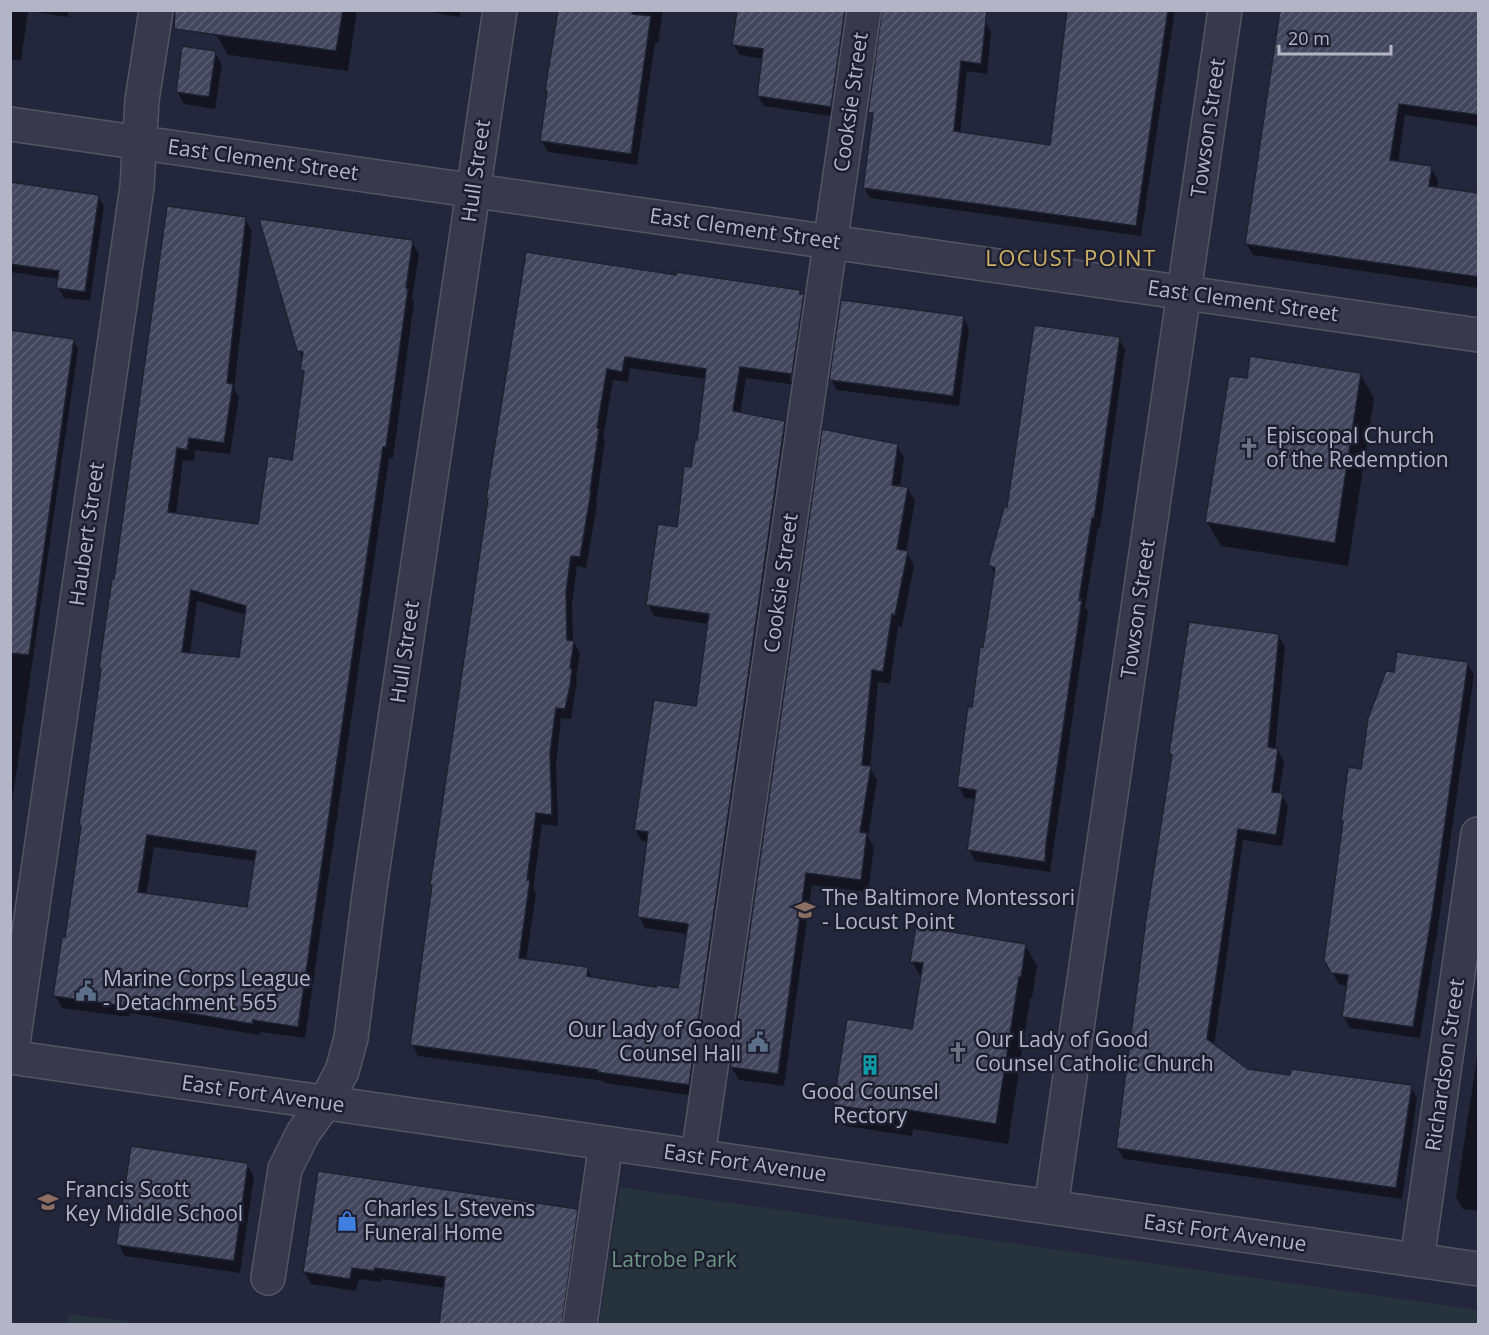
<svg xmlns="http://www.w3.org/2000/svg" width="1489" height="1335" viewBox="0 0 1489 1335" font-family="'Open Sans',sans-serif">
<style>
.green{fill:#26333c}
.shadow{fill:#0007;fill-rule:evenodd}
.building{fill:url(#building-hatch);stroke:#1f2132;stroke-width:1.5;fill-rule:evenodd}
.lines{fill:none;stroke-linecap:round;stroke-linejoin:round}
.minor-casing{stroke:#535566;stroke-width:36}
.minor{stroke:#383a4b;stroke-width:33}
.labels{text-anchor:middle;stroke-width:5;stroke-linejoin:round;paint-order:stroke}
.street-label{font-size:21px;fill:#b3b5c6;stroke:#1d1f30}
.poi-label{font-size:21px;fill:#b3b5c6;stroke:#1d1f30;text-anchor:start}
.park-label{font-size:21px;fill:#6c9682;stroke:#1d1f30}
.neighbourhood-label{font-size:22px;letter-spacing:1.5px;fill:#ceb367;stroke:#1d1f30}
</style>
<defs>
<pattern id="building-hatch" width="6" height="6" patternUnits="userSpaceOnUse" patternTransform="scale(1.5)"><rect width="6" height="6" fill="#43465c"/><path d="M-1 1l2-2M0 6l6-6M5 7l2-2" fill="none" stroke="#5c5e72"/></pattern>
</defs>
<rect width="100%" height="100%" fill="#24273b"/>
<path class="green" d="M 620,1187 L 1478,1310 L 1478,1324 L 599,1324 Z
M 68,1314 L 127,1321 L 126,1324 L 67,1324 Z"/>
<path class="shadow" d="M 10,10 L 69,10 L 68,17 L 28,11 L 21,61 L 10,59 Z
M 220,10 L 357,10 L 348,71 L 228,55 L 216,34 Z
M 416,10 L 461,10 L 460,17 Z
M 559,10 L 663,10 L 658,43 L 655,43 L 637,165 L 548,152 L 541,140 Z
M 739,10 L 854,10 L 836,117 L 764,106 L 758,96 L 764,59 L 740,55 L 733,44 Z
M 1069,10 L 1175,10 L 1141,236 L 870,198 L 864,187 L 874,120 L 870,112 L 985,21 L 991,32 L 987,74 L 967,71 L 960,133 L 1052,146 Z
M 1478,10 L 1478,126 L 1405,115 L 1398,163 L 1431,168 L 1438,180 L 1437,188 L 1478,195 L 1478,288 L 1253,255 L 1246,243 Z
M 215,53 L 222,65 L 215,109 L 184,104 L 177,92 Z
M 10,184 L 98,196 L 104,206 L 90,301 L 64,298 L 58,288 L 59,279 L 10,272 Z
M 245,219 L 252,231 L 234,389 L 239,397 L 230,454 L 195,450 L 194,461 L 183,460 L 176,514 L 260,526 L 293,461 L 305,375 L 302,370 L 303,358 L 298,350 L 412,242 L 419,254 L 412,298 L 414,302 L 393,458 L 389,458 L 305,1038 L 260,1032 L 259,1035 L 130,1013 L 130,1017 L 62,1008 L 55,996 L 66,939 L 82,828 L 80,825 L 115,581 ZM 197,601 L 246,615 L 240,659 L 190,654 ZM 154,847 L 255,861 L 248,909 L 146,895 Z
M 677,276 L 799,292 L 809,307 L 798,385 L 746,378 L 740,414 L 784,423 L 791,434 L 695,1096 L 605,1083 L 604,1081 L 418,1056 L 412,1044 L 433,888 L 432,885 L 489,501 L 488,498 ZM 801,300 L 805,300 L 793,382 L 790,382 ZM 630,368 L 706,379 L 699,442 L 678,528 L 648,604 L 654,616 L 709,624 L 697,707 L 635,830 L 642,841 L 648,842 L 639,916 L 645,928 L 688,934 L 680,990 L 657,989 L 593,979 L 587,968 L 526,961 L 536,893 L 533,889 L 542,824 L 558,826 L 556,765 L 561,718 L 571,719 L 577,681 L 576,679 L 580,653 L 573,641 L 572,604 L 577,566 L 586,568 L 597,505 L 596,503 L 605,441 L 603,439 L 613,380 L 628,382 Z
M 963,317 L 969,328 L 959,406 L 837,390 L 831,379 Z
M 10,332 L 73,341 L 78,349 L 10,816 Z
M 1119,339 L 1125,350 L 1100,528 L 1098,528 L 1085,608 L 1088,611 L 1050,872 L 975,861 L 969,850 L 976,799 L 965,798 L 959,787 L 995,575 L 990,565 L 1008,509 Z
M 1360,374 L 1374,398 L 1348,566 L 1221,546 L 1207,522 L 1248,380 Z
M 897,445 L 904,458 L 900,487 L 908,489 L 915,501 L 906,552 L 914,565 L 902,627 L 898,626 L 890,684 L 878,682 L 870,768 L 877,780 L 868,837 L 874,847 L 868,892 L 812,885 L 784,1086 L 739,1080 L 731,1067 Z
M 1278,636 L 1285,647 L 1275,750 L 1278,750 L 1284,762 L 1279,794 L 1282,795 L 1288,806 L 1282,846 L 1243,840 L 1214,1046 L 1247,1070 L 1292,1076 L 1411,1087 L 1417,1098 L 1402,1199 L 1124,1159 L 1117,1148 L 1173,757 L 1170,753 Z
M 1467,663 L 1474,675 L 1438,927 L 1420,1038 L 1350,1028 L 1343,1016 L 1348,986 L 1339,984 L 1325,960 L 1344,824 L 1342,821 L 1395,674 Z
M 1025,945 L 1037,966 L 1032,998 L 1030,998 L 1008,1144 L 913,1129 L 912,1136 L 846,1126 L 834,1105 L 914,1031 L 922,979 L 912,962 Z
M 1478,1050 L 1478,1211 L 1463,1209 L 1456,1197 Z
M 247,1165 L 254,1177 L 240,1273 L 125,1256 L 118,1244 Z
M 577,1210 L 584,1222 L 572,1307 L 561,1305 L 558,1324 L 440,1324 L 445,1288 L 381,1279 L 381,1282 L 359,1279 L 356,1291 L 311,1284 L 304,1272 Z"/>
<path class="building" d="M 175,10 L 343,10 L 336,51 L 174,29 Z
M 558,10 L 633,10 L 632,14 L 651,16 L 631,154 L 540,141 L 547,91 L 545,90 Z
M 737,10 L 845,10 L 831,107 L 757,96 L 763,49 L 732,45 Z
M 882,10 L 987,10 L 981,64 L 961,61 L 954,131 L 1050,145 L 1067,10 L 1168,10 L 1136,226 L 863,188 L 873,113 L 868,113 Z
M 1280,10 L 1479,10 L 1479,115 L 1399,104 L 1390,160 L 1432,166 L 1429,186 L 1479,193 L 1479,277 L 1245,244 Z
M 182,46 L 216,51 L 209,97 L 176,92 Z
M 10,182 L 99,195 L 85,292 L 56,288 L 59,271 L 10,264 Z
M 167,206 L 246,217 L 227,383 L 233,384 L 224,443 L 189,438 L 187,450 L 177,448 L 168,512 L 258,524 L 268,456 L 292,460 L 304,371 L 300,370 L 303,352 L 297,351 L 259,219 L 413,240 L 406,288 L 408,289 L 386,447 L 383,447 L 298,1027 L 253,1020 L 253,1024 L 124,1002 L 124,1006 L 53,996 L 62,937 L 65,937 L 81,826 L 79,825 L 101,669 L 99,668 L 104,633 L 112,579 L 114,579 ZM 191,590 L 246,606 L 239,657 L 182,652 ZM 147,835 L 256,851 L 247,907 L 138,892 Z
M 526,252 L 676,275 L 676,272 L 779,287 L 800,290 L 800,294 L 804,294 L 792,374 L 740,367 L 733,411 L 785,421 L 689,1085 L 597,1072 L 598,1070 L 410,1045 L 432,885 L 430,885 L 488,499 L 486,499 ZM 625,357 L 706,369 L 697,440 L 695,440 L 691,467 L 684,466 L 677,527 L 658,524 L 646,605 L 709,614 L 696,706 L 654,700 L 634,830 L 648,832 L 637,917 L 688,924 L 678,988 L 656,985 L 656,987 L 587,976 L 588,967 L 519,958 L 530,880 L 527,880 L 536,813 L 552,815 L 550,753 L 556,708 L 565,709 L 570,686 L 572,669 L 570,668 L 574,641 L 567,640 L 566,592 L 571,556 L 580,557 L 591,492 L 590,492 L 599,429 L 597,428 L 607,369 L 622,372 Z
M 841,300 L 964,316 L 953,396 L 829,380 Z
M 1034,325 L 1120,337 L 1094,518 L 1092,518 L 1079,600 L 1082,599 L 1046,844 L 1045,862 L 967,850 L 976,790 L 957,787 L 968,706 L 972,707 L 980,647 L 983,647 L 995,568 L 988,565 L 1004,507 L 1007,507 Z
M 10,330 L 74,339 L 29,655 L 10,653 Z
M 1250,356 L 1361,373 L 1335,543 L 1205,522 L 1229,376 L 1247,378 Z
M 822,429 L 898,444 L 892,485 L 908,487 L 897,549 L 908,551 L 895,615 L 892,614 L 883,672 L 872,670 L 862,765 L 871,766 L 860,832 L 867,833 L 861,880 L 806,873 L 778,1074 L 730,1067 Z
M 1189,622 L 1279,634 L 1268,747 L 1278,749 L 1272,792 L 1283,793 L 1276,835 L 1238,829 L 1207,1039 L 1248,1069 L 1290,1075 L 1291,1069 L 1412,1085 L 1396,1188 L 1116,1148 L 1146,919 L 1172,755 L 1169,753 Z
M 1397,652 L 1468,662 L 1432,914 L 1413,1027 L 1342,1017 L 1348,975 L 1331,973 L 1324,960 L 1343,821 L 1341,821 L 1348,767 L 1361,769 L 1368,718 L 1386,671 L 1394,672 Z
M 916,926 L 1026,944 L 1021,977 L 1019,977 L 996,1124 L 902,1109 L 901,1115 L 833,1105 L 847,1019 L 912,1029 L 923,963 L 910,962 Z
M 131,1146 L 248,1163 L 234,1261 L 116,1245 Z
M 318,1171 L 578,1209 L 562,1324 L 439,1324 L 445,1277 L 375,1268 L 374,1271 L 352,1268 L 350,1279 L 303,1272 Z"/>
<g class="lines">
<g class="minor-casing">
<path id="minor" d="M 10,124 L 1478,335
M 10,1057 L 1478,1269
M 11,1057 L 137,187 L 142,100 L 156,10
M 698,1156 L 864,10
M 1051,1207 L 1225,10
M 1417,1260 L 1478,834
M 268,1278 L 285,1169 L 303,1133 L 325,1103 L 342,1071 L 351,1038 L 370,888 L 500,10
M 580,1324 L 606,1143"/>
</g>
<use href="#minor" class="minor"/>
</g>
<defs>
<g id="church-bare" transform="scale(1.62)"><path d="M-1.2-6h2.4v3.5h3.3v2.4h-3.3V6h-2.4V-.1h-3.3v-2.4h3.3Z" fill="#6b7280" stroke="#1d1f30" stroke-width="2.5" paint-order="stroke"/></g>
<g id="school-bare" transform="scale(1.62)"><path d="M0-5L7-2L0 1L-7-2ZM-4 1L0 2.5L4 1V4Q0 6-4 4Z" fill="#8d6e63" stroke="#1d1f30" stroke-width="2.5" paint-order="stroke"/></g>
<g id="civic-bare" transform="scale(1.62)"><path d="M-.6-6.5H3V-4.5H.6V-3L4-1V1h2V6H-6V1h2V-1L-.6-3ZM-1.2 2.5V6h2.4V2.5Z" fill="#5c6f8a" stroke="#1d1f30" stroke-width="2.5" paint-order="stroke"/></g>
<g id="building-bare" transform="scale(1.62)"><path d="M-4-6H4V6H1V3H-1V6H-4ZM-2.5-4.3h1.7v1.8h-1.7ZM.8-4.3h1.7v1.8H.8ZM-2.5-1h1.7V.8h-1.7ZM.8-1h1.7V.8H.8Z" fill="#0f9aa8" stroke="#1d1f30" stroke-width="2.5" paint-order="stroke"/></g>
<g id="shop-bare" transform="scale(1.62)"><path d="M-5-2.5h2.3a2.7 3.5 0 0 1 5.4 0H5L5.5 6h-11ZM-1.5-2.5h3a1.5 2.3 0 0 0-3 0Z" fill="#3f7fe0" stroke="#1d1f30" stroke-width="2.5" paint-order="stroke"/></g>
</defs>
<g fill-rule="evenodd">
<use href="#church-bare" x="1249" y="448"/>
<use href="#school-bare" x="805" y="910"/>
<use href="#civic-bare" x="86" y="991"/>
<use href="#civic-bare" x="758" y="1042"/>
<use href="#church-bare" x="958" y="1052"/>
<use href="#building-bare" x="870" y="1065"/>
<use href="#school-bare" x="48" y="1202"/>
<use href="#shop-bare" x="347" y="1221"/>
</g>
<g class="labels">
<g class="street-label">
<text transform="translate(851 102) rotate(-82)" y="7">Cooksie Street</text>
<text transform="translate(1208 128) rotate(-82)" y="7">Towson Street</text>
<text transform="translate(263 160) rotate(8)" y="7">East Clement Street</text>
<text transform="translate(476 171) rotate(-82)" y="7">Hull Street</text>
<text transform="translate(745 229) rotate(8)" y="7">East Clement Street</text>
<text transform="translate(1243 301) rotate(8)" y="7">East Clement Street</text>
<text transform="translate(87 534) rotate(-82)" y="7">Haubert Street</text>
<text transform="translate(781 583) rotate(-82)" y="7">Cooksie Street</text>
<text transform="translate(1138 609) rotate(-82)" y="7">Towson Street</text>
<text transform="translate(405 652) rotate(-82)" y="7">Hull Street</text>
<text transform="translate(1445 1065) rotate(-82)" y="7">Richardson Street</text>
<text transform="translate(263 1094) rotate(8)" y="7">East Fort Avenue</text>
<text transform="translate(745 1163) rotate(8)" y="7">East Fort Avenue</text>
<text transform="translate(1225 1233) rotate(8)" y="7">East Fort Avenue</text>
</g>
<g class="poi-label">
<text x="1266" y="443">Episcopal Church<tspan x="1266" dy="24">of the Redemption</tspan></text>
<text x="822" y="905">The Baltimore Montessori<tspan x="822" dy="24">- Locust Point</tspan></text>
<text x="103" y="986">Marine Corps League<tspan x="103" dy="24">- Detachment 565</tspan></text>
<text x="741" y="1037" text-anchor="end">Our Lady of Good<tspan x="741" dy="24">Counsel Hall</tspan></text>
<text x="975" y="1047">Our Lady of Good<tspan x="975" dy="24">Counsel Catholic Church</tspan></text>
<text x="870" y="1099" text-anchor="middle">Good Counsel<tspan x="870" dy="24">Rectory</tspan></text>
<text x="65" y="1197">Francis Scott<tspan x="65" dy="24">Key Middle School</tspan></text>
<text x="364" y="1216">Charles L Stevens<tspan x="364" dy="24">Funeral Home</tspan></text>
</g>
<g class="park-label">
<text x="674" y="1267">Latrobe Park</text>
</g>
<g class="neighbourhood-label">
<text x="1071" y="266">LOCUST POINT</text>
</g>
</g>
<rect width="1489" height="1335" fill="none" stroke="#b3b5c6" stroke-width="24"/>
<path d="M1279 45v9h112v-9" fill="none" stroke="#b3b5c6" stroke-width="3"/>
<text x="1288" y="45" font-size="18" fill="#b3b5c6" stroke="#1d1f30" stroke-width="4.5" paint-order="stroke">20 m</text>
</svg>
